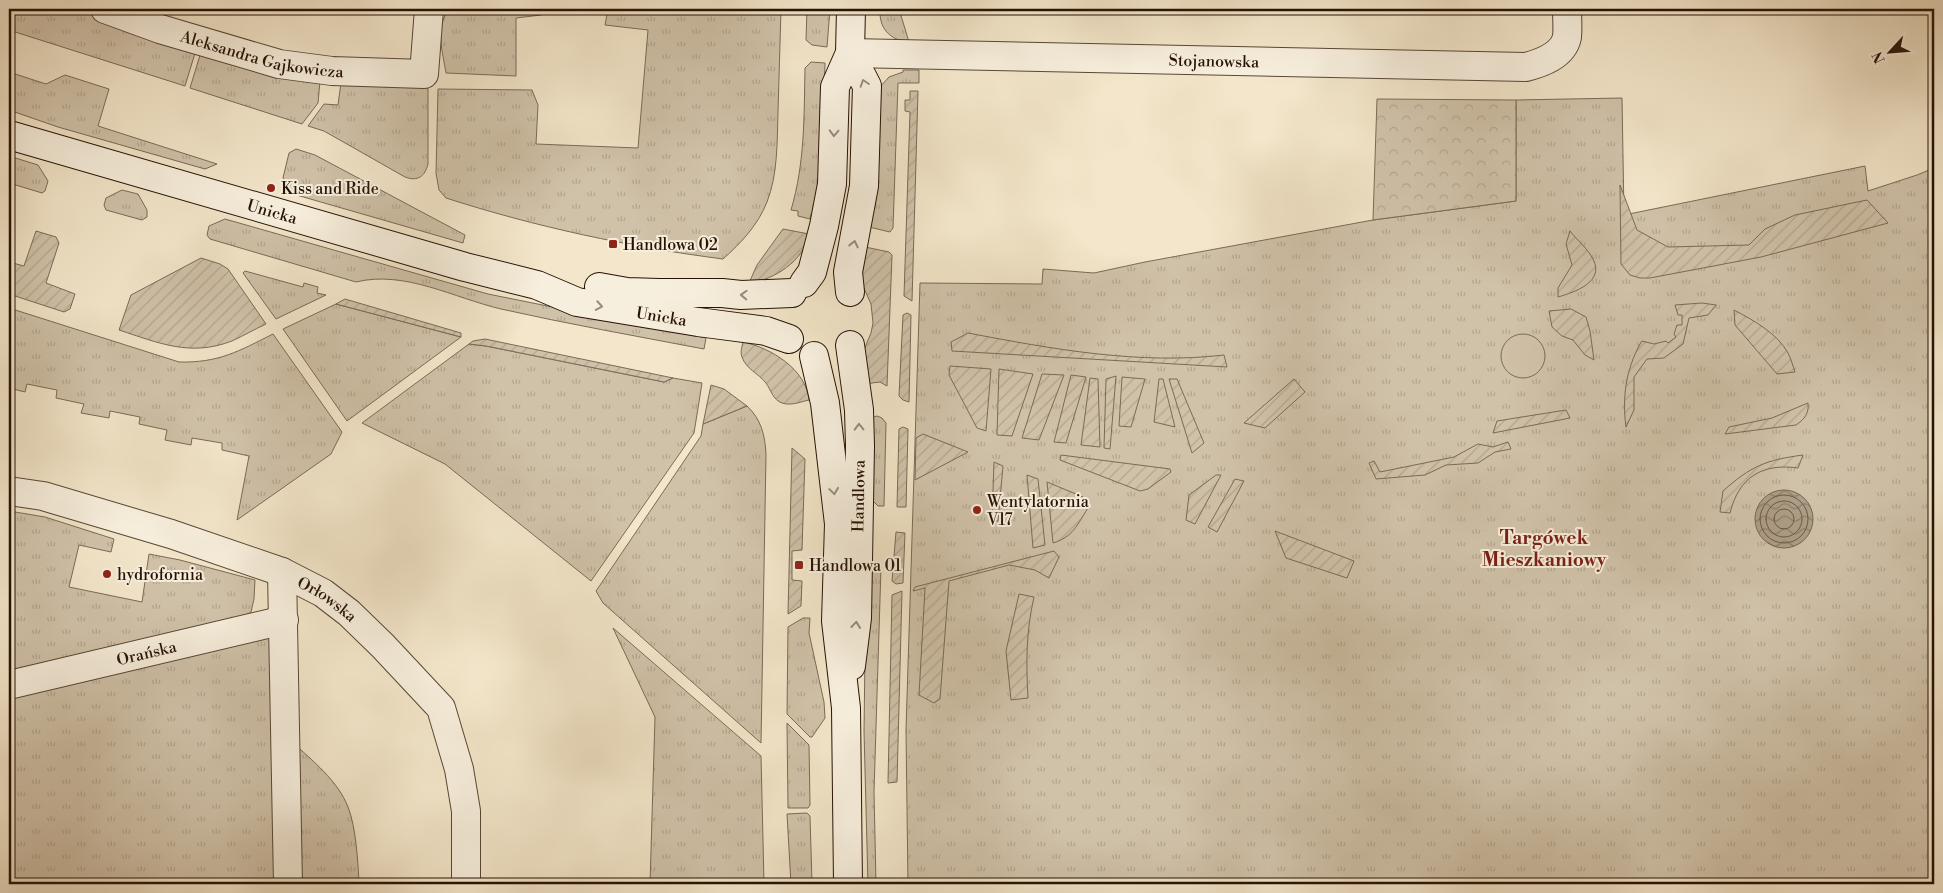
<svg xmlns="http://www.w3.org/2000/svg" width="1943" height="893" viewBox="0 0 1943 893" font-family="'Libre Bodoni',serif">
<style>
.grass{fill:url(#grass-tufts);stroke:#7b6a57}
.forest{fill:url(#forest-crowns);stroke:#7b6a57}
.garden{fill:url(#garden-furrows);stroke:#7b6a57}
.pitch{fill:#d0c2a9;stroke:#7b6a57}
.water{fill:url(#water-waves);stroke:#776653}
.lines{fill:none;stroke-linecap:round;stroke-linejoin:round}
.shore{stroke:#6a5846;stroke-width:1}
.street-casing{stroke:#594736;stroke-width:30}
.secondary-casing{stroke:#261205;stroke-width:30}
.street{stroke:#f7efdd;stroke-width:28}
.secondary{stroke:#f7efdd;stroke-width:28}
.oneway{stroke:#998c7c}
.poi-dot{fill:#8f2418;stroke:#f7efdd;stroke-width:2}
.labels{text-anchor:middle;stroke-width:4;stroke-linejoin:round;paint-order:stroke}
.street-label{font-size:16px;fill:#261205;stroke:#f7efdd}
.poi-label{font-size:16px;fill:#261205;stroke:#f7efdd;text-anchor:start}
.quarter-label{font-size:19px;font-weight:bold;fill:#7a1f14;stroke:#f7efdd}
</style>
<defs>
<pattern id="grass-tufts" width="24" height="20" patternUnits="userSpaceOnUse" patternTransform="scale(1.25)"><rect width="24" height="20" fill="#d0c2a9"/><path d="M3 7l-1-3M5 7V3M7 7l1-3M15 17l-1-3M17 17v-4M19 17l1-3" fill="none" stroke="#b2a690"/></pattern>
<pattern id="forest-crowns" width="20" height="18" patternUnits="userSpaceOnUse" patternTransform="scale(1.25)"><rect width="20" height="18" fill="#d0c2a9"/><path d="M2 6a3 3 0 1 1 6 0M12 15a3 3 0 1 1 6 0" fill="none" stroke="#b2a690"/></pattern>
<pattern id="garden-furrows" width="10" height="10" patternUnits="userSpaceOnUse" patternTransform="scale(1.25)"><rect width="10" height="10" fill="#d0c2a9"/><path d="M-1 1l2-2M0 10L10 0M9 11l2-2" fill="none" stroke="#b2a690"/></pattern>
<pattern id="water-waves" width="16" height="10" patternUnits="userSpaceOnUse" patternTransform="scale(1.25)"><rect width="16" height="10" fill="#ad9e87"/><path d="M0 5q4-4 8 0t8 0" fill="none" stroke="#8d7f6c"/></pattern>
</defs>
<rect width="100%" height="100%" fill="#f3e6ca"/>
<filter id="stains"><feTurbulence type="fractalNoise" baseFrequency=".004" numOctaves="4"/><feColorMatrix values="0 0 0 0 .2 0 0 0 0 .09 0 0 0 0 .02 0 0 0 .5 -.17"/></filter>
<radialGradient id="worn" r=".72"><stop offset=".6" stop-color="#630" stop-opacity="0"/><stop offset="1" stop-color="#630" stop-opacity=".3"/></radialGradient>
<path class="grass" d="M 9,9 L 82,9 L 118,24 L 196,50 L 185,86 L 9,30 Z
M 450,9 L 550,9 L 541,15 L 516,18 L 516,76 L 446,73 C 443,54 434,24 450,9 Z
M 608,9 L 781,9 C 780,43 779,77 778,112 C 777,142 778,174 767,202 C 758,225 741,243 723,259 C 630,247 536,227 446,198 L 439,190 L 436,173 L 438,89 L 532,90 L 538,105 L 536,144 L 638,148 L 648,30 L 605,25 Z
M 807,9 L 830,9 L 827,47 L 812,45 L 806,40 Z
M 880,9 L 899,9 L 909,42 C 889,40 879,28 880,9 Z
M 201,52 L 320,81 L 318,103 L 302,124 L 190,88 Z
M 811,62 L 825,63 L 821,182 L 814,214 L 811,214 L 810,219 L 798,216 L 798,211 L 791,210 C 805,163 804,116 805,68 Z
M 903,70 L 919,70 L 919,83 L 898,83 L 893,228 L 890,232 L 869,227 L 880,87 L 889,77 L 903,72 Z
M 9,72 L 46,84 L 65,75 L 109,89 L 98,126 L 217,164 L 205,169 L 58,127 L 9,110 Z
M 341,83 L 428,88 L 428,164 C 425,176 418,182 405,177 L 324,131 L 308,126 L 324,104 L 338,105 Z
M 1622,98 L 1624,215 L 1865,166 L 1868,191 L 1917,175 L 1934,168 L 1934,884 L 908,884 L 906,730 L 920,283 L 1042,284 L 1043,269 L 1094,273 L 1145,262 L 1373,220 L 1516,201 L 1516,100 Z
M 296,149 L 315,155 L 465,235 L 463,243 L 293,194 L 283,178 L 289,153 Z
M 9,156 L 38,165 L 48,181 L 45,191 L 42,193 L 9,183 Z
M 122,190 L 138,194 L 147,210 L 147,217 L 142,220 L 106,210 L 104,205 L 106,198 Z
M 225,219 L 488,294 L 706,338 L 704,349 C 636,336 568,324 501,309 C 454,298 405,270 356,282 L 210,239 L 207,235 L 209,226 Z
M 245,271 L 303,287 L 304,283 L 318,287 L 317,293 L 326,295 L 276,319 L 243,273 Z
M 336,304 L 461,337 L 347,421 L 283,329 Z
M 9,308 L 179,362 C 219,363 239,351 273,334 L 342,432 L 331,454 L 237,520 L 249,456 L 222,450 L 222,443 L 192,438 L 191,445 L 165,440 L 167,430 L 139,424 L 140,417 L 110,411 L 109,418 L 81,413 L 84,404 L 56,398 L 57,390 L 27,384 L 25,392 L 9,388 Z
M 469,344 L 486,346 L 664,382 L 673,378 L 702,383 L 694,433 L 591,581 L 445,464 L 362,423 Z
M 747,406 C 761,419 765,435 766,454 L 761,743 L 603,603 L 596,591 L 701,436 L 703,424 Z
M 877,416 L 882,418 L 886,423 L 884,506 L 878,506 L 868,496 L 870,418 Z
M 9,511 L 45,517 L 114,539 L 111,552 L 79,545 L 69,587 L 142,602 L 149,554 L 180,560 L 255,580 L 254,599 L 251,612 L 239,619 L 9,672 Z
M 876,566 L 881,567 L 874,792 L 876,884 L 868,884 L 864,731 L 866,576 Z
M 803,618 L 810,618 L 809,633 L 824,702 L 825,718 L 812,737 L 810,737 L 787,714 L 788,627 Z
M 613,628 L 761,756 L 764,884 L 650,884 L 655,717 Z
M 277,634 L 281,884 L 9,884 L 9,694 Z
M 787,723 L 809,745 L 810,805 L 808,808 L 788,808 Z
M 292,742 C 312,760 338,781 348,807 C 356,827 358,862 359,884 L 294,884 Z
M 807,813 L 810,816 L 812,884 L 791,884 L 787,814 Z"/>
<path class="forest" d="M 1377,99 L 1516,100 L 1516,201 L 1373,220 Z"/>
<path class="garden" d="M 910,91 L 918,91 L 912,301 L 904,296 L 910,112 L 905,111 L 905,100 L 910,100 Z
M 1620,185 L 1637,230 L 1668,247 L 1749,245 L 1765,229 L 1795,215 L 1867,200 L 1888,223 L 1761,257 L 1650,278 L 1640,278 L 1630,275 L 1621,264 Z
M 783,229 L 809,234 C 804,261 774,280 749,283 L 757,265 Z
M 36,231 L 56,237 L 59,243 L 46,283 L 75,294 L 70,309 L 64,312 L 9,294 L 9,262 L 24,266 Z
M 1570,231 C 1577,240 1588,249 1593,259 C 1605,282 1575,292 1558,297 L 1558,288 L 1572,265 L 1566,244 Z
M 865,247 L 889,252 L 892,255 L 887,386 L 880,382 L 864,384 L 861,357 L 871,333 L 873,323 L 871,304 L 860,279 Z
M 201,258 L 220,264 L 228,269 L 266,324 C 255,329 243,336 232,341 C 190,357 159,343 119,330 L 131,295 Z
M 345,299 L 461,333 L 461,337 L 336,304 Z
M 1702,303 L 1716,305 L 1708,315 L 1689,318 L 1683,344 L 1664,358 L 1647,359 L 1634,377 L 1634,410 L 1626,427 C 1622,397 1626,370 1640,344 L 1642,341 L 1654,344 L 1666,341 L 1668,343 L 1676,337 L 1674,334 L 1677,325 L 1682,325 L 1682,315 L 1678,315 L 1675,305 Z
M 1571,309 L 1586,317 L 1590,331 L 1594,360 L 1585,355 L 1573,340 L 1562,336 L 1552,327 L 1549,311 Z
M 1734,310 C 1753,320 1777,333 1788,353 C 1791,359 1793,366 1795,372 L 1777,374 L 1735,325 Z
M 907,313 L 911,315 L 909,402 L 903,400 L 899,396 L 903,315 Z
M 968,333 C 1052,349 1140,365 1224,355 L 1227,367 L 952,351 L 951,342 Z
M 485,339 L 673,378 L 664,382 L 486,346 L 469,344 L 473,341 Z
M 743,342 C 771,348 806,369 809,400 C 800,402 791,406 782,403 C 773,400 771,390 766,383 C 758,373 746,369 742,357 C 740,352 742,347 743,342 Z
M 950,366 L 991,369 L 986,431 L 977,428 L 949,375 Z
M 999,369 L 1033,374 L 1012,436 L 997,435 Z
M 1042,374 L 1064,375 L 1039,440 L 1022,438 Z
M 1071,375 L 1086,377 L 1066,443 L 1054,442 Z
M 1116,376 L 1110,449 L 1104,448 L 1106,379 Z
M 1122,377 L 1145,379 L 1131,427 L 1119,426 Z
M 1090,378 L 1098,379 L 1100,447 L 1081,445 Z
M 1159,379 L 1163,379 L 1175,427 L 1154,422 Z
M 1169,379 L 1177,379 L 1204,443 L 1192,453 Z
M 1294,379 L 1305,392 L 1265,428 L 1244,423 Z
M 711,385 L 724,389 L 747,406 L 703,424 Z
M 1808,403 C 1809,413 1805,419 1796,425 L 1725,434 L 1729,427 L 1772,418 Z
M 1566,410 L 1570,418 L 1493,433 L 1497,421 Z
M 903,427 L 908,429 L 906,507 L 897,507 L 899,429 Z
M 923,434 L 968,452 L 915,480 L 916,438 Z
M 1508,442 L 1511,449 L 1495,452 L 1478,463 L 1446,465 L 1425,475 L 1376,479 L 1369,463 L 1374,461 L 1380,472 L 1454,457 L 1478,444 L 1493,447 Z
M 792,448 L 805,459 L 802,550 L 792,551 L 792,580 L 802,581 L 801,606 L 788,614 Z
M 1061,455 L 1170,469 L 1171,472 L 1148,489 L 1140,491 L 1060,460 Z
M 1803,455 L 1798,468 C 1762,463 1739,477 1730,513 L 1720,512 L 1723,491 C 1751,466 1766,460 1803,455 Z
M 994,462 L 1003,466 L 998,521 L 992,521 Z
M 1027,475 L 1038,479 L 1045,545 L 1033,548 Z
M 1216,475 L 1221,475 L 1195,524 L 1186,520 L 1189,495 Z
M 1235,479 L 1244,481 L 1217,532 L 1208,527 Z
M 1047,482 L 1083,497 L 1088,508 C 1077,525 1073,537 1053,543 Z
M 1275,531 L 1354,561 L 1347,578 L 1286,558 Z
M 896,532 L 905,533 L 903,583 L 896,584 L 892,581 Z
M 1054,551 L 1059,557 L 1049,578 L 1035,570 L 1009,565 L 949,581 L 940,699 L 934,703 L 919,695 L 925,588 L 913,591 L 915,587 Z
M 902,591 L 897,782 L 888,783 L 892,595 Z
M 1019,594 L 1034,597 C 1026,632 1026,662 1028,698 L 1011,700 L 1006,651 Z"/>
<path class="pitch" d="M1501 356a22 22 0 1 1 44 0a22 22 0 1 1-44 0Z"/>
<path class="water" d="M1755 519a29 29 0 1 1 58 0a29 29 0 1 1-58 0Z"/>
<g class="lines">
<path class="shore" d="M1760 519a24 24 0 1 1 48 0a24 24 0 1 1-48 0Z
M1766 519a18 18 0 1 1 36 0a18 18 0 1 1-36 0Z
M1774 519a10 10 0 1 1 20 0a10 10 0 1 1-20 0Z"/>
<g class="street-casing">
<g id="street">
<path id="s1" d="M 105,9 L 160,29 L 279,64 L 332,71 L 424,74 L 429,9"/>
<path id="s2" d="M 850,53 L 1526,67 C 1541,63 1563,56 1567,37 C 1568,29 1567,18 1567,9"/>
<path id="s3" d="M 9,491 L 43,496 L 171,534 L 282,572 L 323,593 L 349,613 L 383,646 L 441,708 L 459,769 L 466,811 L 466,884"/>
<path d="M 282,572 L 288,884"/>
<path id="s4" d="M 9,685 L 284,620"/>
</g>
</g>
<g class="secondary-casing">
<g id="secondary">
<path id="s5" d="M 9,135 L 465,267 L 537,285 L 577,302 L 698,322 L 766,331 L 789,339"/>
<path d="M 804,283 L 812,272 L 824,226 L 832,184 L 835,87 L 850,53 L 851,9"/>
<path d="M 599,287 L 627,292 L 659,293 L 722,293 L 741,295 L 792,293"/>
<path d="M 850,292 L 848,272 L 864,186 L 867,86 L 850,53"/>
<path d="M 850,345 L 859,410 L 860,446 L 857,618 L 851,666"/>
<path d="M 814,356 L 825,403 L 839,524 L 836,621 L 846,708 L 848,884"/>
</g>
</g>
<use href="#street" class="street"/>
<use href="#secondary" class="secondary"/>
</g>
<defs><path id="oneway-chevron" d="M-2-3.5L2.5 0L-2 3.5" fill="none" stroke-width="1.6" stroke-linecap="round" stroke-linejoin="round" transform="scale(1.25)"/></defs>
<g class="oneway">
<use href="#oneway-chevron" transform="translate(864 83) rotate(-108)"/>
<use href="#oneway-chevron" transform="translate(834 133) rotate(92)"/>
<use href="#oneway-chevron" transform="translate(854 244) rotate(-78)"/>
<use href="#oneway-chevron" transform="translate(744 295) rotate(-178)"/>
<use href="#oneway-chevron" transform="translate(599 306) rotate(10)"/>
<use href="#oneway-chevron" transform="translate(859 427) rotate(-91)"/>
<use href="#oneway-chevron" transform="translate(834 491) rotate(82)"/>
<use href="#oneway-chevron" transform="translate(856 625) rotate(-84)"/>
</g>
<g class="poi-dot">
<circle cx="271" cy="188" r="5"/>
<rect x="608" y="239" width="10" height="10" rx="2.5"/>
<circle cx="977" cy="510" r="5"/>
<rect x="794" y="560" width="10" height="10" rx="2.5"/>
<circle cx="107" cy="574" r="5"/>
</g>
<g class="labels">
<g class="street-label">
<text dy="6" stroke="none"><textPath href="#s1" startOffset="164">Aleksandra Gajkowicza</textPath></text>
<text dy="6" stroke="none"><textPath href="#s2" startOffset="364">Stojanowska</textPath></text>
<text dy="6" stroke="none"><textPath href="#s5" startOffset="274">Unicka</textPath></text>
<text dy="6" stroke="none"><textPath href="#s5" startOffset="678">Unicka</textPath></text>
<text transform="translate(858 496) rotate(-89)" y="6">Handlowa</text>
<text dy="6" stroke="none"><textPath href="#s3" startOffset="338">Orłowska</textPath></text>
<text dy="6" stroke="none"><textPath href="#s4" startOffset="141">Orańska</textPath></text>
</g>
<g class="poi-label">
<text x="281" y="194">Kiss and Ride</text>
<text x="623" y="250">Handlowa 02</text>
<text x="987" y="507">Wentylatornia<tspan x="987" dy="18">V17</tspan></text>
<text x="809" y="571">Handlowa 01</text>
<text x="117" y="580">hydrofornia</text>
</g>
<g class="quarter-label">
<text x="1544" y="544">Targówek<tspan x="1544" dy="22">Mieszkaniowy</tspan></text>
</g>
</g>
<rect width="1943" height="893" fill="none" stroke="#f3e6ca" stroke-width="30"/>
<rect x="10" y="10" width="1923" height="873" fill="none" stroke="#261205" stroke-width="2.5"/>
<rect x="15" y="15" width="1913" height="863" fill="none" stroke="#261205"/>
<g transform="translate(1890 52) rotate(244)" stroke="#f7efdd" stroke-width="4" paint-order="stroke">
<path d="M0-4L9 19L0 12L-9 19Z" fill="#261205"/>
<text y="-8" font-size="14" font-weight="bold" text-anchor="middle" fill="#261205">N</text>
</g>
<rect width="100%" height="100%" filter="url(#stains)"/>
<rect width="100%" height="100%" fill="url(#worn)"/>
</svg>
